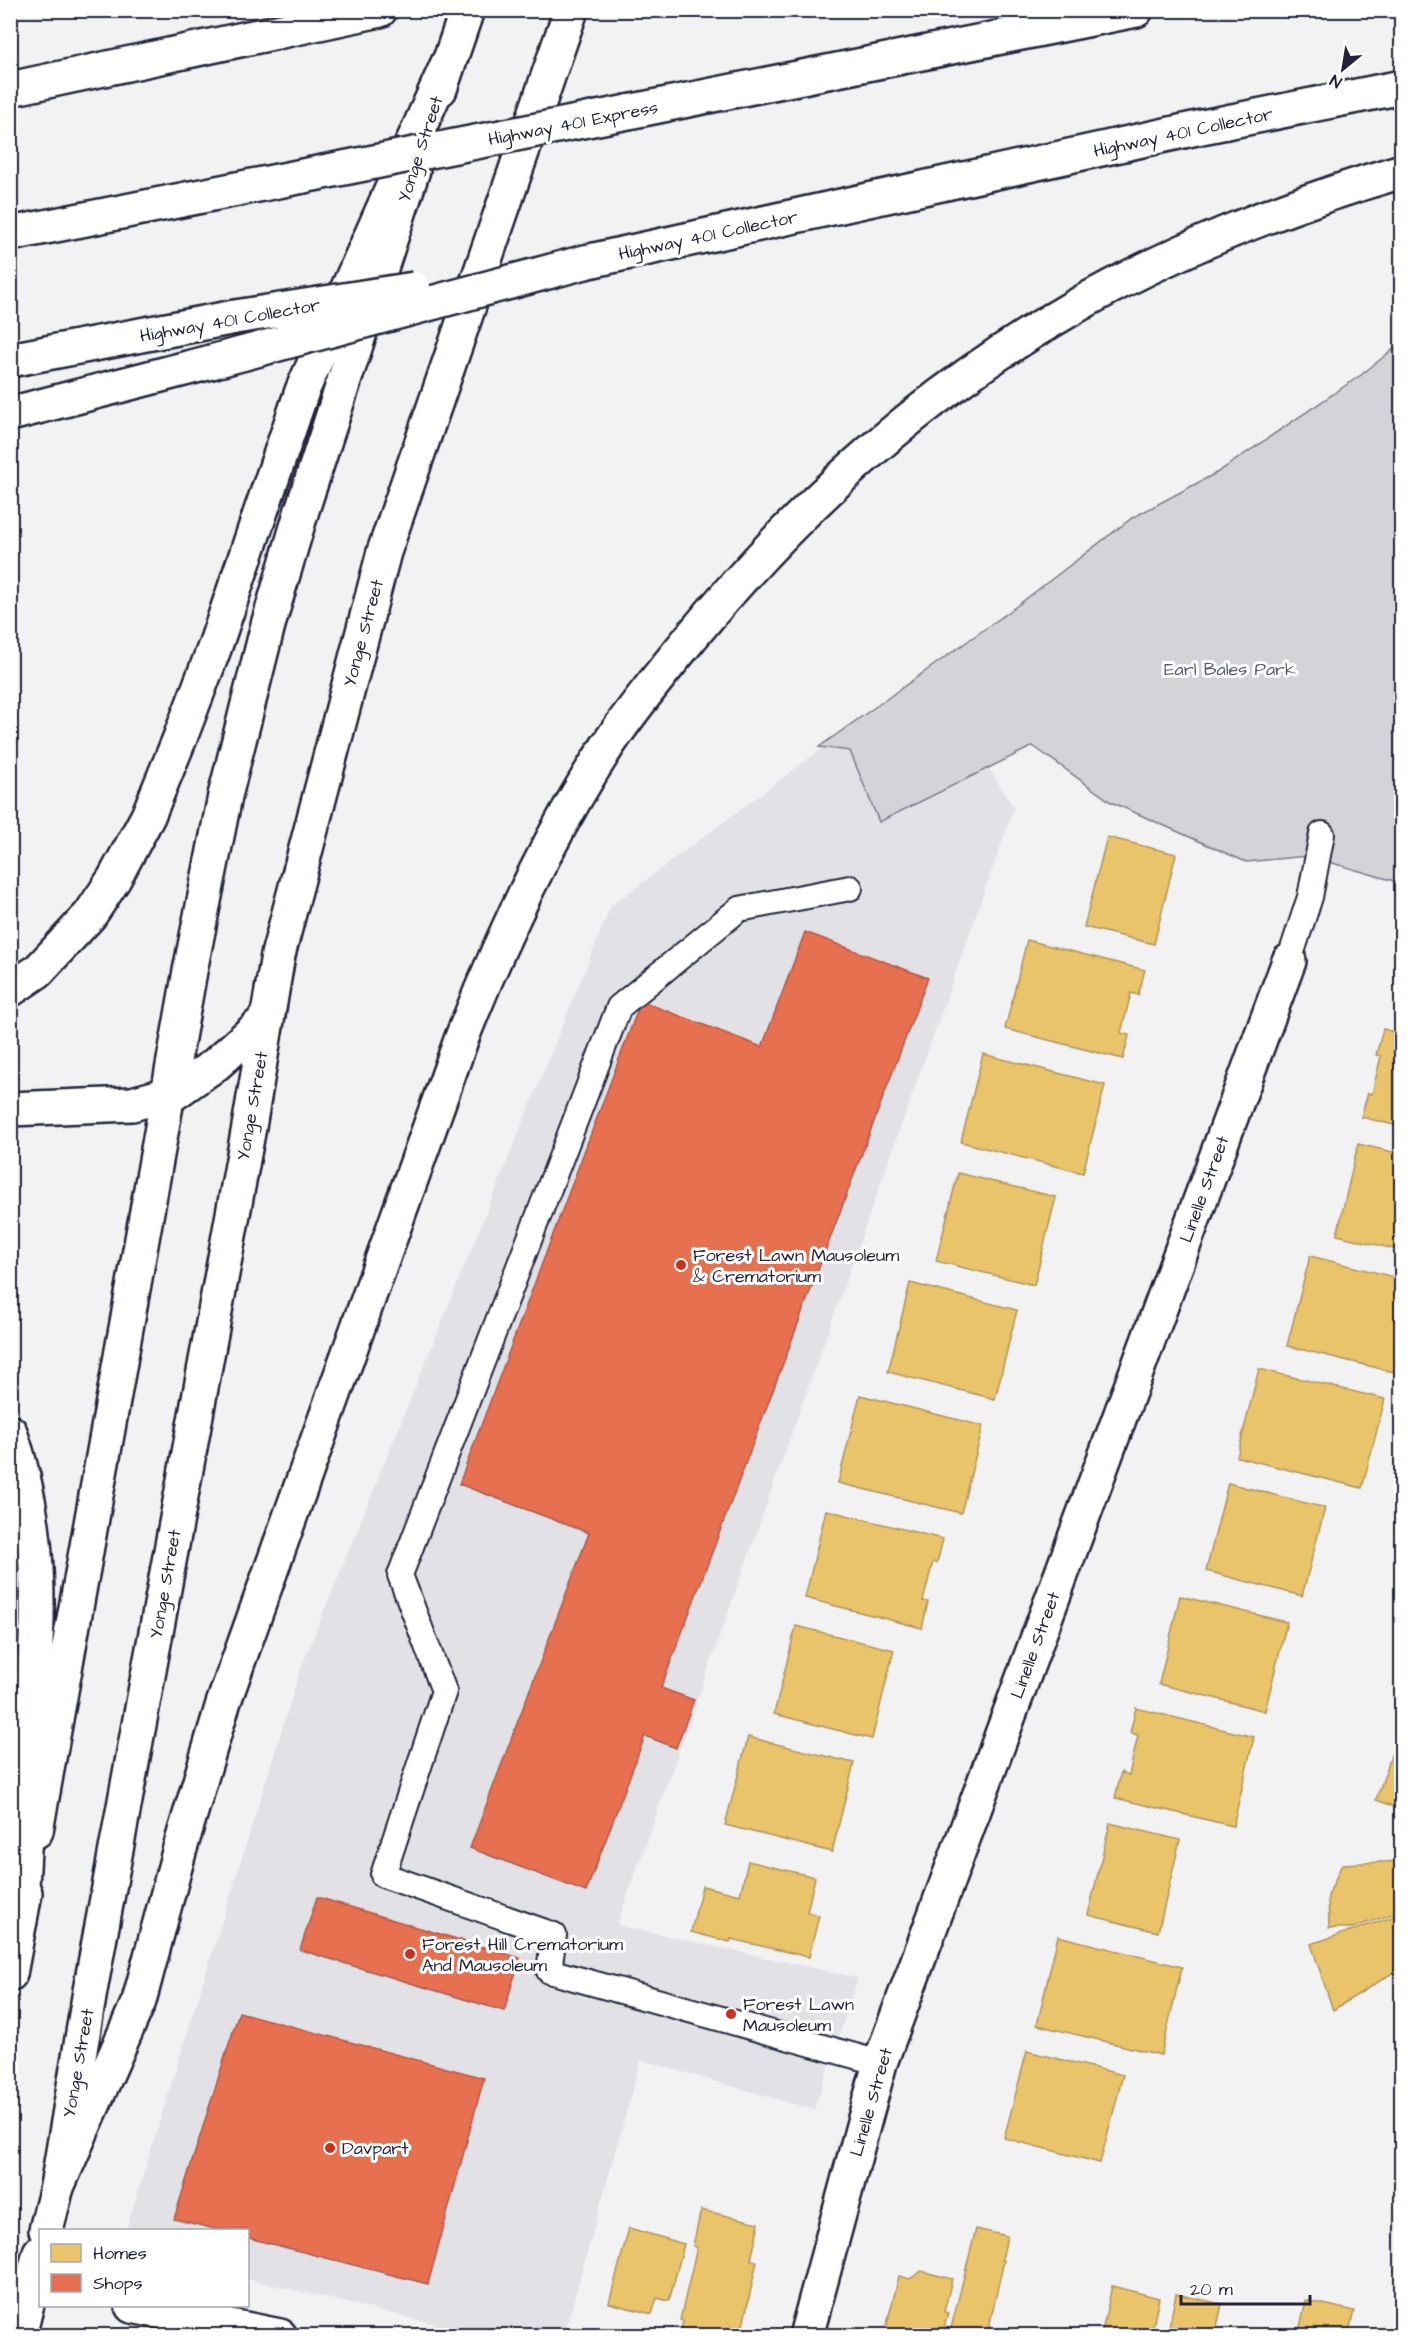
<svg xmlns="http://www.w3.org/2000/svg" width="1412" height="2346" viewBox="0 0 1412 2346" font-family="'Architects Daughter',sans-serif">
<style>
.built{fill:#e2e2e6}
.green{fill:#d3d3d8;stroke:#7a7a8a;stroke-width:1.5}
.homes{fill:#e9c46a;stroke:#ad935c;stroke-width:1.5}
.shops{fill:#e76f51;stroke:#ac584a;stroke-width:1.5}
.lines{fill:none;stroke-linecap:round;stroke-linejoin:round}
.lane-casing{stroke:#22223b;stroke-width:28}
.street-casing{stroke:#22223b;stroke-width:38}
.primary-casing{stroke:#22223b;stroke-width:38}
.highway-casing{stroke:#22223b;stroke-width:38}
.lane{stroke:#fff;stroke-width:24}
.street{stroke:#fff;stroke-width:33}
.primary{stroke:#fff;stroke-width:33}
.highway{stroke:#fff;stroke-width:33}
.highway-bridge-casing{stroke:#22223b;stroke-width:38;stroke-linecap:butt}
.highway-bridge{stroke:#fff;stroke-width:33}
.poi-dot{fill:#c8321e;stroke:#fff;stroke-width:2}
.labels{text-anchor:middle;stroke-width:6;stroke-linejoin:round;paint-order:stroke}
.street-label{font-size:18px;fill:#22223b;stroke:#fff}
.park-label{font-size:18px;fill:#57576a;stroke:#fff}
.poi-label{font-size:18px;fill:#22223b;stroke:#fff;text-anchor:start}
</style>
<rect width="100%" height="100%" fill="#f2f2f3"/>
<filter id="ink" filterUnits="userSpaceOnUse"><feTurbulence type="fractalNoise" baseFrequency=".0167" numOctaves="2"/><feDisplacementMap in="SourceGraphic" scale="12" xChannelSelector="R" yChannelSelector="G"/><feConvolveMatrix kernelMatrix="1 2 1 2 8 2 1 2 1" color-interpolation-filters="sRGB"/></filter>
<g filter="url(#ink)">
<path class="built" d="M 927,670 L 1014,808 L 617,1925 L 858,1978 L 814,2110 L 641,2060 L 564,2335 L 480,2335 L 248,2279 L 248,2230 L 126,2230 L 301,1668 L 611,906 Z"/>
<path class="green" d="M 1401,343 L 1401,883 L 1308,856 L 1246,862 L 1111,802 L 1033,746 L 879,822 L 850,751 L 819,747 L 1010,611 L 1132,518 L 1218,472 L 1361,375 Z"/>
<path class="homes" d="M 1107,837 L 1176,854 L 1154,944 L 1084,927 Z
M 1027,940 L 1145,970 L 1138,995 L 1131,993 L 1121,1033 L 1129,1035 L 1123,1059 L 1005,1029 Z
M 1383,1029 L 1402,1034 L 1402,1127 L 1361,1117 L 1368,1093 L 1372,1094 L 1381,1056 L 1376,1055 Z
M 983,1054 L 1105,1085 L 1083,1173 L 961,1142 Z
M 1358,1144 L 1402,1154 L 1402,1251 L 1337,1235 Z
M 958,1173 L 1056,1197 L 1034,1285 L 936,1261 Z
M 1310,1256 L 1402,1279 L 1402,1343 L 1394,1372 L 1287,1346 Z
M 910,1283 L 1017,1310 L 995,1399 L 888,1372 Z
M 1259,1369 L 1385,1399 L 1362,1488 L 1237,1457 Z
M 860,1395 L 983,1426 L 961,1513 L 838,1483 Z
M 1228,1483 L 1325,1508 L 1302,1596 L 1206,1571 Z
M 826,1510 L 943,1539 L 937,1563 L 933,1562 L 923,1601 L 928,1602 L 922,1628 L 805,1598 Z
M 1180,1596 L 1287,1622 L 1265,1711 L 1159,1684 Z
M 796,1626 L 894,1650 L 872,1739 L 774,1714 Z
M 1136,1708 L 1254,1737 L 1233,1826 L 1115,1798 L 1121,1772 L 1129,1775 L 1138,1735 L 1130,1733 Z
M 748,1737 L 854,1763 L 832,1852 L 725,1825 Z
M 1393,1750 L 1402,1753 L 1402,1809 L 1376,1800 Z
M 1110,1823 L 1180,1840 L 1158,1932 L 1088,1915 Z
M 748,1861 L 815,1877 L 807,1912 L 819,1915 L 809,1957 L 731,1939 L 730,1942 L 691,1932 L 702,1886 L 740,1895 Z
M 1402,1861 L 1402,1911 L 1352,1928 L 1329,1928 L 1328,1896 L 1342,1864 Z
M 1402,1914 L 1402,1967 L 1333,2010 L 1311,1944 Z
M 1058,1936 L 1182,1967 L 1161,2055 L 1037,2025 Z
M 1027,2051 L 1123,2075 L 1100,2163 L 1004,2138 Z
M 701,2210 L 759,2223 L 751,2260 L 757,2261 L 741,2335 L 680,2336 L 683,2321 L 680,2320 L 697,2247 L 693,2246 Z
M 629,2228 L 684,2244 L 669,2301 L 657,2298 L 652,2314 L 609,2303 Z
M 976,2229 L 1007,2236 L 1002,2260 L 1004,2260 L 987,2336 L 949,2336 Z
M 921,2271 L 952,2279 L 944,2312 L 948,2313 L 942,2336 L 884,2336 L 899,2276 L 910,2279 Z
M 1112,2286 L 1159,2298 L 1151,2336 L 1101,2336 Z
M 1176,2294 L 1222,2304 L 1215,2336 L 1167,2336 Z
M 1306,2300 L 1354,2311 L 1348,2336 L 1298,2336 Z"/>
<path class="shops" d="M 805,932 L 928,978 L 661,1688 L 694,1700 L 676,1748 L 645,1736 L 586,1892 L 470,1848 L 589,1533 L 459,1484 L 641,1001 L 762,1047 Z
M 317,1897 L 520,1958 L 504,2011 L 300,1950 Z
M 239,2012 L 484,2078 L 428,2284 L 248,2238 L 248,2230 L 219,2230 L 174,2219 Z"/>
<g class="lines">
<g class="lane-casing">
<path id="lane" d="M 850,888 L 739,909 L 619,1007 L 400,1575 L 444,1691 L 383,1875 L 554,1935 L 549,1971 L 880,2063
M 1289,961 L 1310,897 L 1322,834"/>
</g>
<g class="street-casing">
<path id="street" d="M 132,2306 L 280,2336
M 806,2336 L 880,2063 L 1289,961"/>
</g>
<g class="primary-casing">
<path id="primary" d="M 440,89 L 467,10
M 36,1831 L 190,971 L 225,796 L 268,625 L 302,510 L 413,170
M 10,1974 L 25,1893
M 46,2230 L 57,2187 L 90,1991 L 249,1127 L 278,955 L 384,552 L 571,10
M 19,2336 L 40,2252"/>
</g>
<g class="highway-casing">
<path id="highway" d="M 10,89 L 380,10
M 628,112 L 1136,10
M 10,234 L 303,176
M 585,262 L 1202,127 L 1402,87
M 10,360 L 235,317
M 10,414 L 211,362
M 10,990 L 38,971 L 90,915 L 114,879 L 148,816 L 180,738 L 214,649 L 302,391 L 448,63
M 10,1109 L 132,1104 L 176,1092 L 216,1064 L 263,1022 L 268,1013
M 10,1432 C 32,1495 38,1556 37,1622 L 20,1921
M 57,2187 L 139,2001 L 179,1852 L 223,1704 L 461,1040 C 502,936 549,835 610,742 C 635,705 664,670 692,636 C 798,507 924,393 1069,310 C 1170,251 1290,204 1402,171"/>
</g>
<use href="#lane" class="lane"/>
<use href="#street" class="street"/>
<use href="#primary" class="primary"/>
<use href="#highway" class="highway"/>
<g class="highway-bridge-casing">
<path id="highway-bridge" d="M 303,176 L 628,112
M 235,317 L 414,289
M 211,362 L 585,262"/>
</g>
<use href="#highway-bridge" class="highway-bridge"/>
</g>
</g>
<g class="poi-dot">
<circle cx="681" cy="1265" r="6"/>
<circle cx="410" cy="1954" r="6"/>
<circle cx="731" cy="2014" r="6"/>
<circle cx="330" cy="2148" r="6"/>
</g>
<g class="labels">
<g class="street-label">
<text transform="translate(573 123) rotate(-11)" y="6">Highway 401 Express</text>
<text transform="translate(1183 132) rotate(-12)" y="6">Highway 401 Collector</text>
<text transform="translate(420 149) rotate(-72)" y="6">Yonge Street</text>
<text transform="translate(708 235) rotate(-12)" y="6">Highway 401 Collector</text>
<text transform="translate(230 320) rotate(-10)" y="6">Highway 401 Collector</text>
<text transform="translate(363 633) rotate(-75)" y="6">Yonge Street</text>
<text transform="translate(252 1106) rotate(-80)" y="6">Yonge Street</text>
<text transform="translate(1204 1189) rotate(-70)" y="6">Linelle Street</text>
<text transform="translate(165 1584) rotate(-80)" y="6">Yonge Street</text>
<text transform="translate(1035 1645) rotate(-70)" y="6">Linelle Street</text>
<text transform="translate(78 2063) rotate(-80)" y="6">Yonge Street</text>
<text transform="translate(871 2102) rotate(-74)" y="6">Linelle Street</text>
</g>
<g class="park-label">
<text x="1230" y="675">Earl Bales Park</text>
</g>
<g class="poi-label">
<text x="693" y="1261">Forest Lawn Mausoleum<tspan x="693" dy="21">&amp; Crematorium</tspan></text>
<text x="422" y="1950">Forest Hill Crematorium<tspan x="422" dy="21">And Mausoleum</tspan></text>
<text x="743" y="2010">Forest Lawn<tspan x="743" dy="21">Mausoleum</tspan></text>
<text x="342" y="2154">Davpart</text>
</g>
</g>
<rect width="1412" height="2346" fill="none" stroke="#fff" stroke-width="36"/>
<rect x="18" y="18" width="1376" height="2310" fill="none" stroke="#22223b" stroke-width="2" filter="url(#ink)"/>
<rect x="39" y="2229" width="210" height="78" fill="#ffffff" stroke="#a7a7b1" stroke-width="1.5"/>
<rect x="51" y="2244" width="30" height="18" fill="#e9c46a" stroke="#a7a7b1" stroke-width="1.5"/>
<text x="93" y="2259" font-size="18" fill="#22223b">Homes</text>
<rect x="51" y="2274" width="30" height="18" fill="#e76f51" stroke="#a7a7b1" stroke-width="1.5"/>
<text x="93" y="2289" font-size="18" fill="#22223b">Shops</text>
<g transform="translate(1343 69) rotate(210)" stroke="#ffffff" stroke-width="4.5" paint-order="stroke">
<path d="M0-4.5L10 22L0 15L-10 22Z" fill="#22223b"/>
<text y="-9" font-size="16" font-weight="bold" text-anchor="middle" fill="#22223b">N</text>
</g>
<path d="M1181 2295v9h129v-9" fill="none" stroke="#22223b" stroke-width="3"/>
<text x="1190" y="2295" font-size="18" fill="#22223b" stroke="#ffffff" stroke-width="4.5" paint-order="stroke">20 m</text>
</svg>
